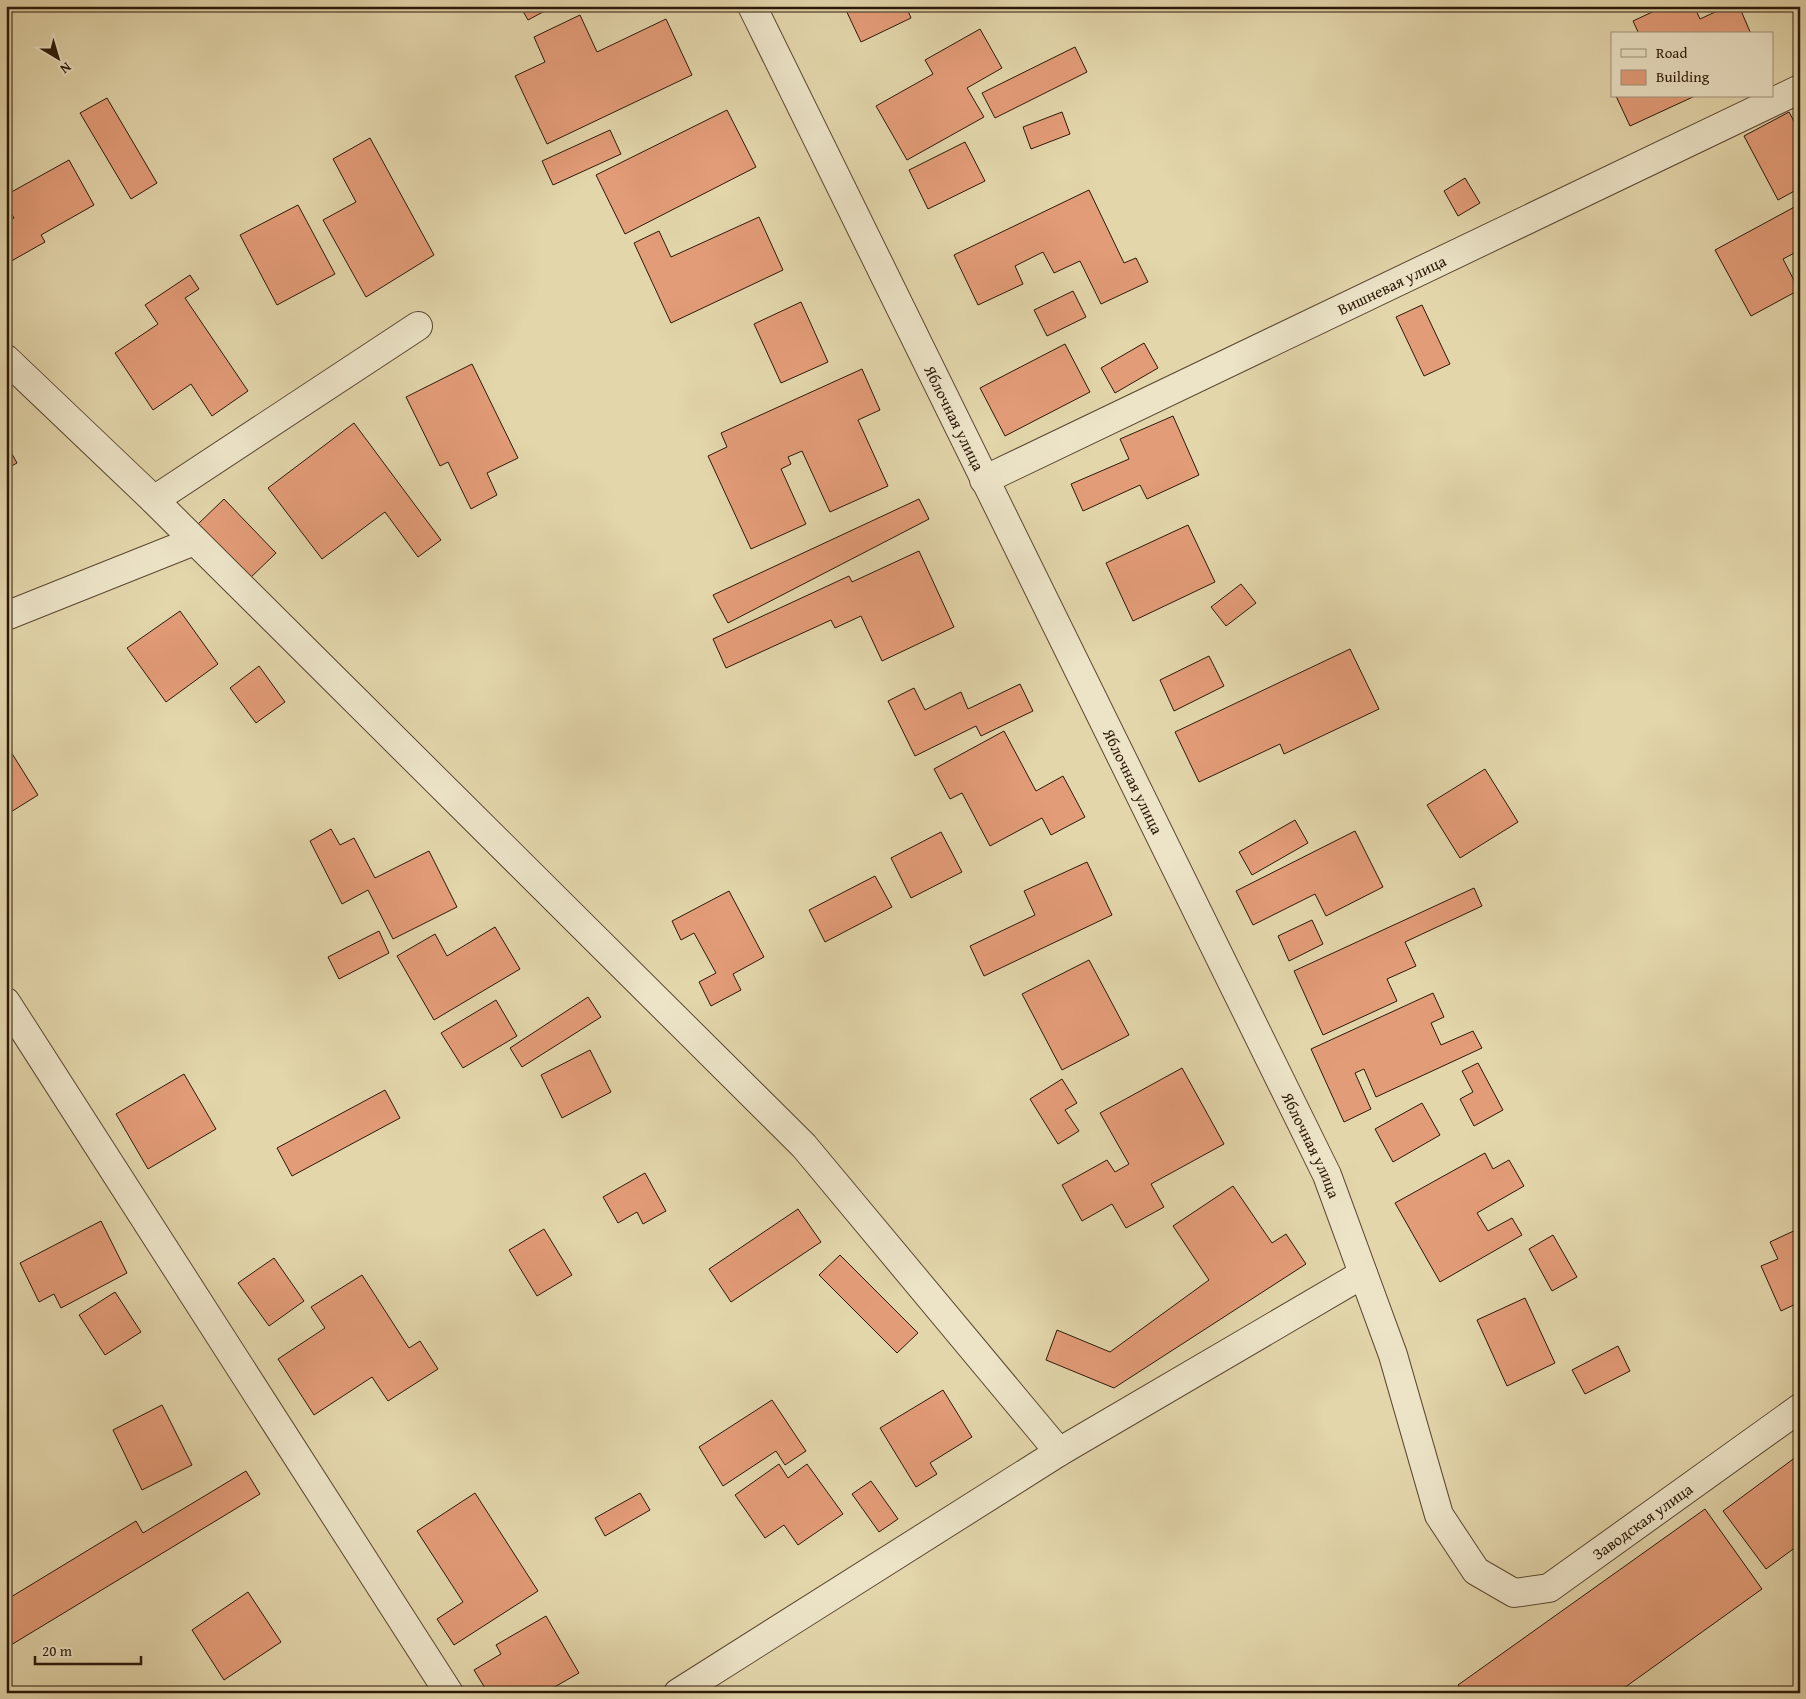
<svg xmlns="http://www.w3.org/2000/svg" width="1806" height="1699" viewBox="0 0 1806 1699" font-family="'Gentium Book Plus',serif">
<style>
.building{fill:#e39c78;stroke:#2c1908}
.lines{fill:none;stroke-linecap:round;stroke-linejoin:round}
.minor-casing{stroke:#5a4831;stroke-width:30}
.minor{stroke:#ede4c8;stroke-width:28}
.labels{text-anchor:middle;stroke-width:4;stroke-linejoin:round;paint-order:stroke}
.street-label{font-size:16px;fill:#2c1908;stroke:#ede4c8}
</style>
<rect width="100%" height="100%" fill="#e3d6ab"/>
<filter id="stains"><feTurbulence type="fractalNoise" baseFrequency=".004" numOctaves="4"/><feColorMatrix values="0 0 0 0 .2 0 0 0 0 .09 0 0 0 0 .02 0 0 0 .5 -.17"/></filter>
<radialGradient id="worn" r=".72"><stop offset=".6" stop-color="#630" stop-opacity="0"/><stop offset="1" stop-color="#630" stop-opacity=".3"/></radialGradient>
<path class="building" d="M 520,6 L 554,6 L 528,20 Z
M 844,6 L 906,6 L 911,18 L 861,42 Z
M 1665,6 L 1694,6 L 1700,19 L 1728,6 L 1739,6 L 1751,34 L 1639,34 L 1633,21 Z
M 580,15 L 597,52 L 666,19 L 692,75 L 547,144 L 515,76 L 545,62 L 534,37 Z
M 980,29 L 1002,68 L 967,88 L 984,117 L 907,160 L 876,106 L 933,74 L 925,60 Z
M 1075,47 L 1087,72 L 995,118 L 982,93 Z
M 1616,96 L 1695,96 L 1630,126 Z
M 107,98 L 157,183 L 131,199 L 80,113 Z
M 727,110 L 756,167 L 625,234 L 596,175 Z
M 1062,112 L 1070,134 L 1031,149 L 1023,127 Z
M 1789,112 L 1800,132 L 1800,188 L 1778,200 L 1744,136 Z
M 610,130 L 621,154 L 553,185 L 542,161 Z
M 370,138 L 434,255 L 366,297 L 323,220 L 356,202 L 333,159 Z
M 965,142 L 985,181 L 928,209 L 909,170 Z
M 69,160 L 94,205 L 41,235 L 45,242 L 6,264 L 6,222 L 14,218 L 6,205 L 6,195 Z
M 1465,178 L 1480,203 L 1458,216 L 1444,191 Z
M 1089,190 L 1124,263 L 1136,258 L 1148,282 L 1101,304 L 1080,261 L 1054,273 L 1043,252 L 1015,266 L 1023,284 L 978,305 L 954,255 Z
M 1800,204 L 1800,250 L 1783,259 L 1799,290 L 1751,316 L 1715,250 Z
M 298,205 L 335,274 L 277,305 L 240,235 Z
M 759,217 L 783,270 L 671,323 L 634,243 L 659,231 L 671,257 Z
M 190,275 L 199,289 L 185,298 L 248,391 L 212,416 L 191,384 L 153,410 L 115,353 L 158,324 L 145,305 Z
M 1073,291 L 1086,317 L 1047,336 L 1034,310 Z
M 801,302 L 828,362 L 781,383 L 754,324 Z
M 1422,305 L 1450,364 L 1424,376 L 1396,317 Z
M 1144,343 L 1158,368 L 1115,393 L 1101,368 Z
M 1065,344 L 1090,392 L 1005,436 L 980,388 Z
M 472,364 L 518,458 L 487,473 L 497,495 L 471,509 L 448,462 L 440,466 L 406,397 Z
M 862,369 L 880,410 L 858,420 L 888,486 L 830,512 L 802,451 L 788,457 L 791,464 L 781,469 L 806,524 L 751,549 L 708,456 L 727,447 L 721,433 Z
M 1173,416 L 1199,475 L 1147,499 L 1140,485 L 1083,511 L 1071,484 L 1129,459 L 1120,439 Z
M 354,423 L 441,540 L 418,557 L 385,512 L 322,559 L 268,488 Z
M 6,443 L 17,463 L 6,469 Z
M 224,499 L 276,553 L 247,581 L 196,526 Z
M 919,499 L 929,519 L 728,623 L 713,595 Z
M 1188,525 L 1215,582 L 1133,621 L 1106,563 Z
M 919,551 L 954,627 L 882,661 L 861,616 L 835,628 L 831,620 L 726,668 L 713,639 L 849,576 L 852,582 Z
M 1241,584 L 1256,603 L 1226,626 L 1211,607 Z
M 180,611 L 218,664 L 166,702 L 127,648 Z
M 1350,649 L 1379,709 L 1284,754 L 1280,744 L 1199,782 L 1175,732 Z
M 1209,656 L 1224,686 L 1174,711 L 1160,680 Z
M 259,666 L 285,702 L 256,723 L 230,688 Z
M 1020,684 L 1033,711 L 981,736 L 976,726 L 915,756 L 888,701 L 914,688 L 925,710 L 961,692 L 968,709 Z
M 1004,731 L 1036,791 L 1063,776 L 1085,817 L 1051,835 L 1042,818 L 990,846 L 962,793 L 950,799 L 934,769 Z
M 6,744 L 38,795 L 6,815 Z
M 1485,769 L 1518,822 L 1460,858 L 1427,805 Z
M 1295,820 L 1308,843 L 1252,875 L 1239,852 Z
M 331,829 L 340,845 L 354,838 L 375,878 L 429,851 L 457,907 L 393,939 L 368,890 L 342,904 L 310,841 Z
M 1355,831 L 1383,887 L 1326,916 L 1315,894 L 1253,925 L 1236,891 Z
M 941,832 L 962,872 L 911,898 L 891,858 Z
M 1087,862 L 1112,915 L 984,976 L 970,946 L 1035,915 L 1024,891 Z
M 875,876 L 892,907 L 825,942 L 809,910 Z
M 1474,888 L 1482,906 L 1405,942 L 1416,966 L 1387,979 L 1397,1001 L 1323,1035 L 1294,971 Z
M 729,891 L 764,957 L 733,974 L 741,990 L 711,1006 L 699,982 L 716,973 L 694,933 L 681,940 L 672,921 Z
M 1312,920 L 1323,944 L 1289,961 L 1278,936 Z
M 495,927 L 520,969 L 434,1020 L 397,956 L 435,934 L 447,956 Z
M 379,931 L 389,953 L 339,979 L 328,957 Z
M 1089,960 L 1129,1035 L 1062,1070 L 1022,994 Z
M 1433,993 L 1444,1017 L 1431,1023 L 1441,1045 L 1473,1031 L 1482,1048 L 1376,1097 L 1364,1069 L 1355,1073 L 1371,1109 L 1344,1122 L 1311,1049 Z
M 588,997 L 601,1017 L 522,1067 L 510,1048 Z
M 496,1000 L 517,1036 L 463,1068 L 441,1033 Z
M 590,1050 L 611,1092 L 562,1118 L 541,1075 Z
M 1478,1063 L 1503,1110 L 1474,1126 L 1460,1099 L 1473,1092 L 1462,1071 Z
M 1182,1068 L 1224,1144 L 1151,1184 L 1164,1207 L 1126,1228 L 1112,1204 L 1082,1221 L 1062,1185 L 1107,1160 L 1115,1172 L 1129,1164 L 1100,1113 Z
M 184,1074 L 216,1129 L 148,1169 L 116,1114 Z
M 1062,1079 L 1077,1103 L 1065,1110 L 1079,1131 L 1058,1144 L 1030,1099 Z
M 385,1090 L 400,1118 L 292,1176 L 277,1148 Z
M 1422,1103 L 1440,1135 L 1393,1162 L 1375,1129 Z
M 1485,1153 L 1493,1169 L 1509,1160 L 1524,1186 L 1477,1213 L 1488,1231 L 1512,1218 L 1522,1235 L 1440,1282 L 1395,1203 Z
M 645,1173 L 666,1211 L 643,1224 L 637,1212 L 618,1223 L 603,1197 Z
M 1233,1186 L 1272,1243 L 1286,1234 L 1306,1264 L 1114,1388 L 1046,1360 L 1057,1330 L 1110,1352 L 1209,1280 L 1173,1226 Z
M 798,1209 L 821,1242 L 731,1302 L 709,1269 Z
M 101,1221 L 127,1273 L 61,1308 L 54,1294 L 39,1302 L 20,1263 Z
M 1800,1228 L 1800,1302 L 1781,1311 L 1761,1266 L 1778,1259 L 1770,1242 Z
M 544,1229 L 572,1275 L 537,1296 L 509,1250 Z
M 1553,1235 L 1577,1277 L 1552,1291 L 1529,1249 Z
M 840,1255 L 918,1333 L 897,1353 L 819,1275 Z
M 274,1258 L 304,1301 L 269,1326 L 238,1283 Z
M 362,1275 L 409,1348 L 420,1341 L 438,1369 L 388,1401 L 372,1377 L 314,1415 L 278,1359 L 325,1328 L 311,1307 Z
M 115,1292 L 141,1332 L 105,1355 L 79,1315 Z
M 1525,1298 L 1555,1363 L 1507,1386 L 1477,1320 Z
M 1618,1346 L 1630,1371 L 1585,1394 L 1572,1370 Z
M 943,1390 L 972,1437 L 930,1463 L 937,1474 L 916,1487 L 880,1428 Z
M 772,1400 L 806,1451 L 785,1465 L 776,1451 L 723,1486 L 699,1447 Z
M 162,1405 L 192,1465 L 142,1490 L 113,1430 Z
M 1800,1454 L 1800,1544 L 1766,1569 L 1723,1511 Z
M 779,1464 L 788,1478 L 807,1464 L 843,1514 L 798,1545 L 784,1525 L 765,1538 L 735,1495 Z
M 246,1471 L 260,1494 L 6,1648 L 6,1600 L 136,1521 L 143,1533 Z
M 871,1481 L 898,1519 L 879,1532 L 852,1494 Z
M 475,1493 L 538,1591 L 454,1645 L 437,1619 L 463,1602 L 417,1531 Z
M 640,1493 L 650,1510 L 605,1536 L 595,1518 Z
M 1705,1509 L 1762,1589 L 1617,1693 L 1463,1693 L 1458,1685 Z
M 248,1592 L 281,1642 L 224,1680 L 192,1630 Z
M 546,1616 L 579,1673 L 544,1693 L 522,1693 L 521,1690 L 516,1693 L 488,1693 L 474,1670 L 501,1654 L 496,1645 Z"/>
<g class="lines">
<g class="minor-casing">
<g id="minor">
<path id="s1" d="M 752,6 L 1327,1175 L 1393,1355 L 1439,1515 L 1476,1571 L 1514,1593 L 1549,1588 L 1800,1408"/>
<path d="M 6,359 L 154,500 L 418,326"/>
<path id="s2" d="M 984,480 L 1800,89"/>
<path d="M 154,500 L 804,1146 L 1059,1452"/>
<path d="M 6,616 L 194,541"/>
<path d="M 6,1002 L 449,1693"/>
<path d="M 678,1693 L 1059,1452 L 1363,1274"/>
</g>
</g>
<use href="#minor" class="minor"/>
</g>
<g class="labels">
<g class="street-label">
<text dy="6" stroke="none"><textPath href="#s2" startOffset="452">Вишневая улица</textPath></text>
<text dy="6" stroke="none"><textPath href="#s1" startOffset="459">Яблочная улица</textPath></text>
<text dy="6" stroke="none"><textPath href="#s1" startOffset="864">Яблочная улица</textPath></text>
<text dy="6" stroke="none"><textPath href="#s1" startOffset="1269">Яблочная улица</textPath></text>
<text dy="6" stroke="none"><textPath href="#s1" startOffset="1922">Заводская улица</textPath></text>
</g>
</g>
<rect width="1806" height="1699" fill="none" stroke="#e3d6ab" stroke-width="25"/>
<rect x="8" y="8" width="1791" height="1684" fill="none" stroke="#2c1908" stroke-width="2.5"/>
<rect x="12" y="12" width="1781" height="1674" fill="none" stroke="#2c1908"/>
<rect x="1611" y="32" width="162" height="65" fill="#ede4c8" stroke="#a0937b"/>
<rect x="1621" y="49" width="25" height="8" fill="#ede4c8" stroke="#a0937b"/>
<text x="1656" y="58" font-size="15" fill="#2c1908">Road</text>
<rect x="1621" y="70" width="25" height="15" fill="#e39c78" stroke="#a0937b"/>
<text x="1656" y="82" font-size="15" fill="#2c1908">Building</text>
<g transform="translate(58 58) rotate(142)" stroke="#ede4c8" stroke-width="4" paint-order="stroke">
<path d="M0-4L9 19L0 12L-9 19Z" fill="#2c1908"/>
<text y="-8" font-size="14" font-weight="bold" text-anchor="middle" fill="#2c1908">N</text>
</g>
<path d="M35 1656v8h106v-8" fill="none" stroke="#2c1908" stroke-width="2.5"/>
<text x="42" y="1656" font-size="15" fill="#2c1908" stroke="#ede4c8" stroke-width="4" paint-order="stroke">20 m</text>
<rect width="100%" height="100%" filter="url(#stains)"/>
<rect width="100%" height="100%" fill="url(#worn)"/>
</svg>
